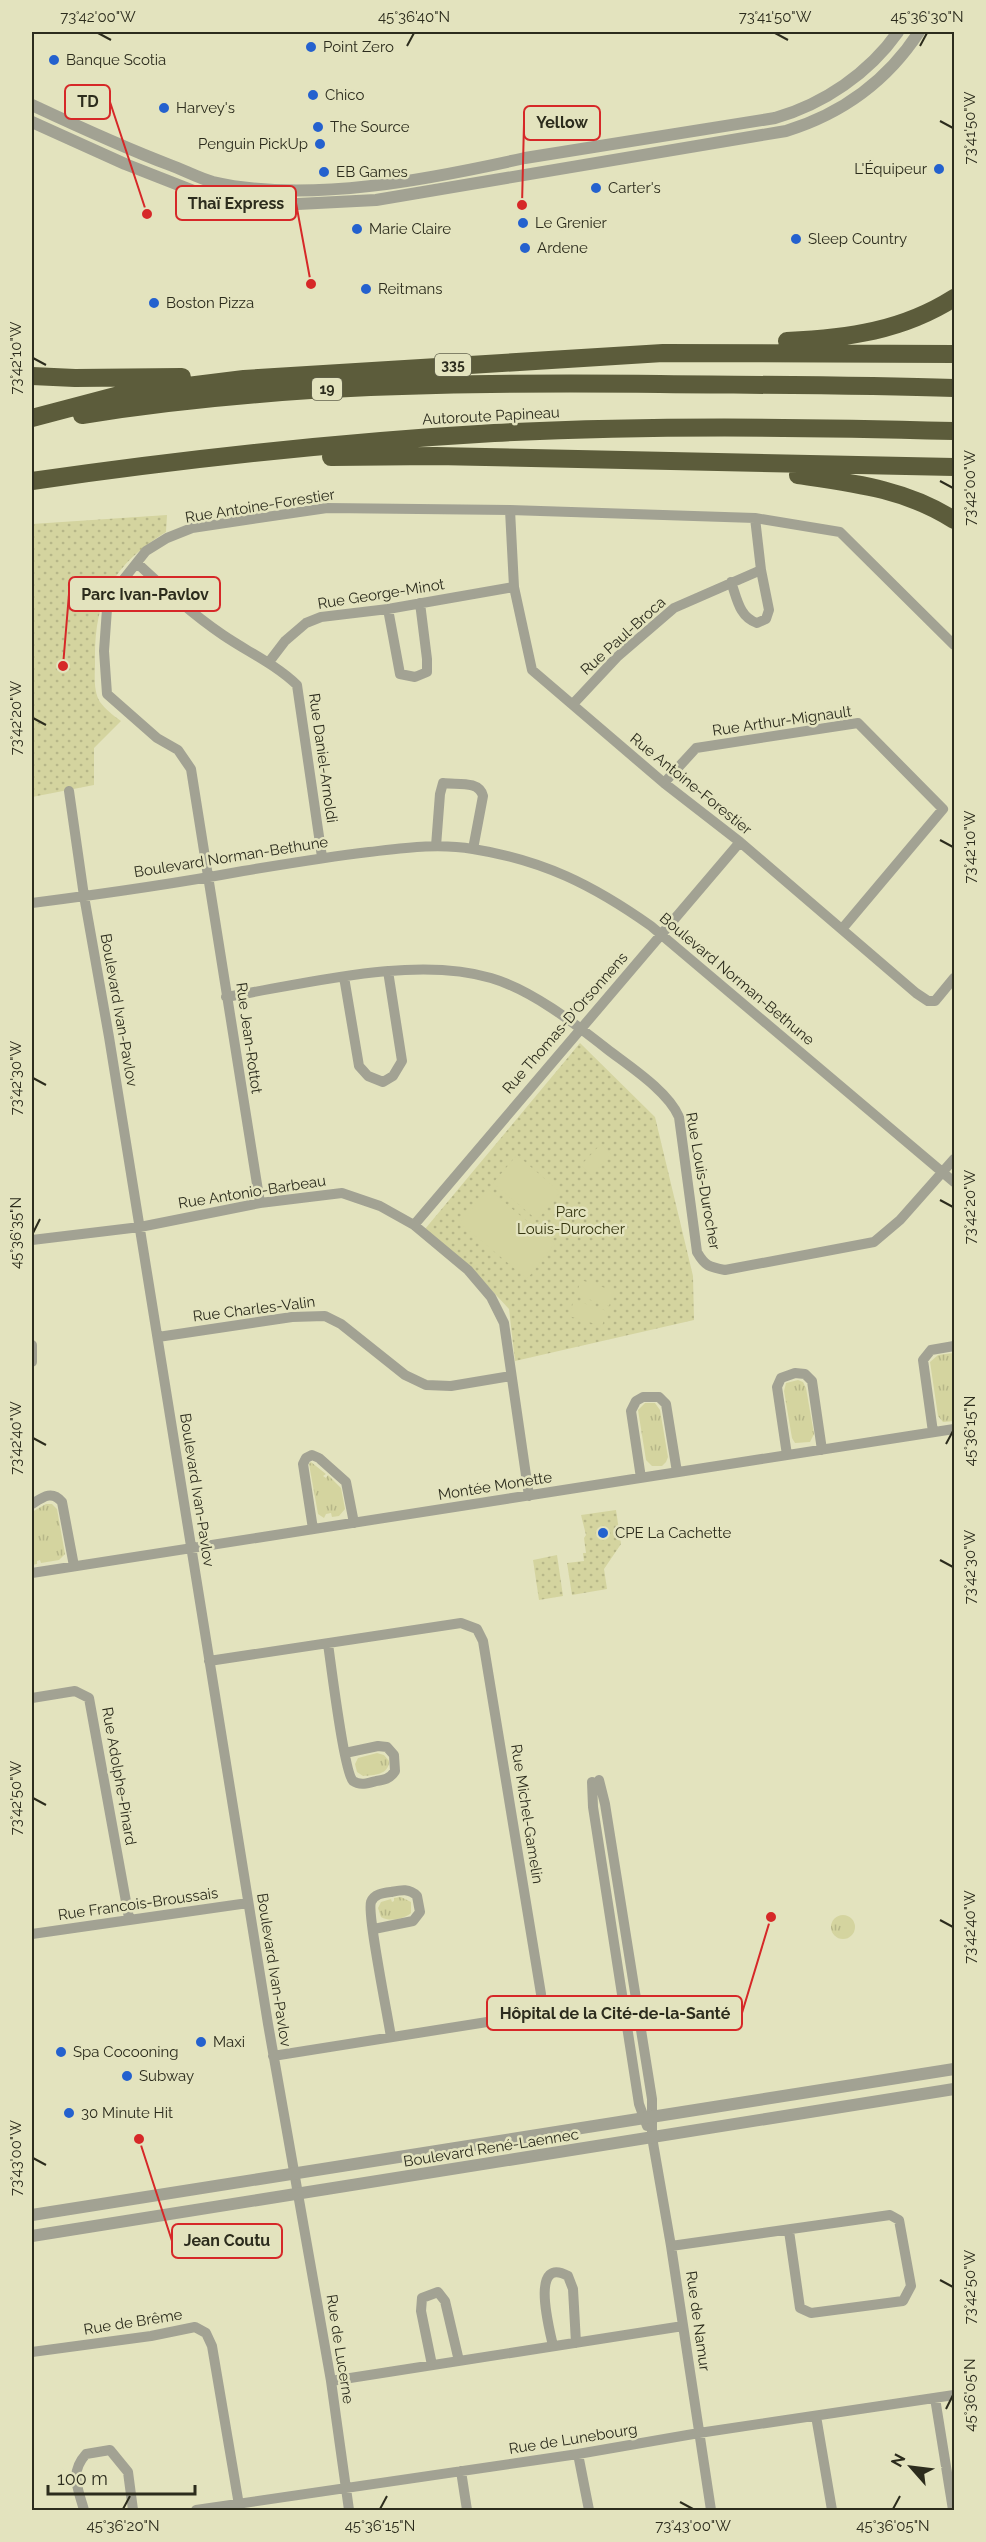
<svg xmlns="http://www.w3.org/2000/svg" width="986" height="2542" viewBox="0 0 986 2542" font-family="Raleway,sans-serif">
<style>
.grass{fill:url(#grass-tufts)}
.park{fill:url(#park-dots)}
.pitch{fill:#d4d49f}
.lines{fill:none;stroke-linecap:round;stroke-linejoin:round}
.minor{stroke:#a2a293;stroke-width:10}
.tertiary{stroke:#a2a293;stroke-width:12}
.motorway{stroke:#5c5c3b;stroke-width:18}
.ticks{fill:none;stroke:#2c2c1d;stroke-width:2}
.poi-dot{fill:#2461ce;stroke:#e3e3be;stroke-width:2}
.labels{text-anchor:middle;stroke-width:5;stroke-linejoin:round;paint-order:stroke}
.shield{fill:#e3e3be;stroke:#63634d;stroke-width:1.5}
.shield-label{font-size:14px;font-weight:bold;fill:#2c2c1d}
.poi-label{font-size:15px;fill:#2c2c1d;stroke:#e3e3be;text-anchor:start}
.street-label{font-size:15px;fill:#2c2c1d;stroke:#e3e3be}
.park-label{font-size:15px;fill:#363610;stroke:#e3e3be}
.leader{fill:none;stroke:#d62828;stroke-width:2}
.callout-dot{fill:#d62828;stroke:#e3e3be;stroke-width:2}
.callout{fill:#e3e3be;stroke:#d62828;stroke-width:2}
.callout-label{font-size:16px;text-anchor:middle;font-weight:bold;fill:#2c2c1d}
.neatline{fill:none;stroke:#2c2c1d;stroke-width:2}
.ticks-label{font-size:15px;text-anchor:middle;fill:#2c2c1d}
</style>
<defs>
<pattern id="grass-tufts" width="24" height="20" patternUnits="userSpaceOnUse" patternTransform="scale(1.5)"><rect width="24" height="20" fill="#d4d49f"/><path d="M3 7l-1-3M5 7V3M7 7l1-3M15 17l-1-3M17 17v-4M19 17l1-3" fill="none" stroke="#b6b688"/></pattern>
<pattern id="park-dots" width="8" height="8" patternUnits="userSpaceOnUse" patternTransform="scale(1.5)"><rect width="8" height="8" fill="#d4d49f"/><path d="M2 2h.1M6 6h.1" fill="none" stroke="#b6b688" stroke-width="1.8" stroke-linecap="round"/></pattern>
</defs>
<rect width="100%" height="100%" fill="#e3e3be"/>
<path class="grass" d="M 953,1353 L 954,1421 L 943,1422 L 938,1416 L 930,1362 L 938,1355 Z
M 798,1380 L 803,1382 L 806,1388 L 814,1434 L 810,1442 L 795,1443 L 792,1438 L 784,1391 L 786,1383 Z
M 645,1403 L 655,1403 L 660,1410 L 668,1457 L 666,1462 L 662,1466 L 652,1466 L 646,1460 L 638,1410 Z
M 311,1462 L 326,1474 L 323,1476 L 326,1478 L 328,1475 L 341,1488 L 345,1509 L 339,1516 L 332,1517 L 331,1513 L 326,1514 L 324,1518 L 318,1514 L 309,1464 Z
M 46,1504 L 52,1504 L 57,1509 L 65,1554 L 59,1560 L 41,1563 L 40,1560 L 37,1561 L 37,1564 L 32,1565 L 32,1512 Z
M 377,1753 L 384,1755 L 389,1761 C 389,1775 374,1775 363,1776 L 357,1772 L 355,1764 L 358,1758 Z
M 401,1897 L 411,1902 L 411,1913 C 404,1919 390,1922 381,1917 L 378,1908 L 381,1902 L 391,1899 L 392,1902 L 394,1901 L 394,1898 Z
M831 1927a12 12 0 1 1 24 0a12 12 0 1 1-24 0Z"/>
<path class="park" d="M 167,515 L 166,532 C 113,565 94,598 95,662 C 95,674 93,691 100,702 C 105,709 114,716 121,721 L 94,748 L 94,785 L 32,797 L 32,524 Z
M 580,1043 L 655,1117 L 693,1276 L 694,1320 L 515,1361 L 509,1309 L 471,1268 L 425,1229 Z
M 616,1510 L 621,1544 L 604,1569 L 607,1589 L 572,1595 L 567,1563 L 584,1561 L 583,1553 L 586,1553 L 584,1538 L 586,1535 L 581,1515 Z
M 557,1555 L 563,1596 L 539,1600 L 533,1560 Z"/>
<path class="pitch" d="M 601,1144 L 611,1154 L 591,1175 L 581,1165 Z
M 517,1155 L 560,1192 L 537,1220 L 493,1183 Z
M 488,1189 L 555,1244 L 527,1279 L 460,1223 Z
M 581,1280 L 614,1291 L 609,1306 L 576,1295 Z
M 574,1300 L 607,1311 L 602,1326 L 569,1316 Z"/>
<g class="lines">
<path class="minor" d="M 510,510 L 514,587 L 532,670 L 664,783 L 740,842 L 916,993 L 928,1001 L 935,1001 L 954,978
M 137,563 C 165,589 192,614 223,635 C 248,652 275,664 297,685 L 322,857
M 731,582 C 737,598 739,617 757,623 L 766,619 L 769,610 L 761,570
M 388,609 L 400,674 L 415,677 L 427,672 L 427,659 L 420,603
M 269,662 L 285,641 L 306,623 L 321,617 L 388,609 L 514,587
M 573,704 L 617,657 L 674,608 L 761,570 L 755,518
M 664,783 L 696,748 L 858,723 L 943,809 L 842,929
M 69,791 L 84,896 L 109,1037 L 268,2024 L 331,2381 L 349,2510
M 436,846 L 440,794 L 443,783 C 457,785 479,780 483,796 L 473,849
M 32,903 C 102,894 173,884 243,871 C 285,864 327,857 369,852 C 404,848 438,843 473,849 C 543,860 593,885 651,926 L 954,1182
M 344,977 L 359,1066 L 368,1076 L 383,1082 L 393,1076 L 402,1061 L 388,971
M 226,997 C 305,984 415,955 491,978 C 532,990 574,1023 607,1049 C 629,1066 668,1091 679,1117 L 697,1252 C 705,1266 709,1267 725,1270 L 874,1242 L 900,1220 L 954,1159
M 260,1203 L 191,769 L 178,750 L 157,738 L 107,694 L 104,651 L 107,609 L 119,585 L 146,551 L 167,538 L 192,528 L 327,508 L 510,510 L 755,518 L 840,532 L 954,645
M 414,1225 L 740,842
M 32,1240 L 140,1227 L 260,1203 L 342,1193 L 380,1206 L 414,1225 L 468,1270 L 491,1297 L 504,1323 L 529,1496
M 158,1337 L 292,1317 L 325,1316 L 341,1324 L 405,1375 L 426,1385 L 451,1386 L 511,1376
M 32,1345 L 32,1362
M 933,1432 L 923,1360 L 931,1350 L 954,1346
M 787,1455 L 777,1387 L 781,1378 L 795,1373 L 805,1374 L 812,1381 L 822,1450
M 641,1478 L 631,1411 L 636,1401 L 643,1397 L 659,1397 L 666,1404 L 677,1472
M 32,1504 C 43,1497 52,1490 62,1502 L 74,1566
M 313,1529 L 303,1464 L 306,1458 L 312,1455 L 319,1458 L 346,1482 L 354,1523
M 32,1573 L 954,1429
M 328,1644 C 331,1664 344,1772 353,1781 C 360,1786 369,1783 376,1781 C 384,1780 390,1779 395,1771 L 394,1755 L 387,1747 L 378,1746 L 345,1753
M 209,1661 L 461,1623 L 477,1629 L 483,1641 L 541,1994 C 541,2006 536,2013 525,2016 L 273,2056
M 32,1698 L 75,1691 L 89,1698 L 129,1918
M 599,1780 L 605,1804 L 652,2099 L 652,2137 L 671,2246 L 711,2510
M 592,1782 L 593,1807 L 639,2104 L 647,2126
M 374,1929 L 413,1921 L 420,1912 L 417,1896 C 409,1888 401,1890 391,1892 C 383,1893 374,1894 371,1902 C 367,1914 388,2017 391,2037
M 32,1934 L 248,1903
M 671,2246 L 890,2215 L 899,2220 L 911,2286 L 903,2301 L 811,2313 L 800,2308 L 789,2231
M 553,2346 C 550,2331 529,2255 568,2276 L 573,2289 L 576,2343
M 32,2352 L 151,2336 L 195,2327 L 206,2333 L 212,2346 L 239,2505
M 432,2365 L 421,2311 L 422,2298 L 438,2292 L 445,2301 L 459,2361
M 331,2381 L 683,2326
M 935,2398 L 953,2510
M 816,2416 L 832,2510
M 578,2454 L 589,2510
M 461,2471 L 467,2510
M 84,2510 C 78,2488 69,2473 86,2454 L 110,2450 L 128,2472 L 133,2510
M 196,2510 L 578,2454 L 699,2433 L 954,2395"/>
<path class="tertiary" d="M 32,105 C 77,126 122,147 170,165 C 184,170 198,178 213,182 C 308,204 430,179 525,158 L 775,118 C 824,104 869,73 898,32
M 32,122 L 125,164 L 199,193 L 248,204 L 278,205 L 376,200 L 786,131 C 841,114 887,81 919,32
M 32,2215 L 954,2069
M 32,2236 L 954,2089"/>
<path class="motorway" d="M 787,341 C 848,338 902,331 954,298
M 32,376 L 75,378 L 182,377
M 82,415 C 273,384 467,382 660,384 C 758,385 856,385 954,388
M 32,418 L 123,394 L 244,379 L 663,353 L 954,354
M 331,457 L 436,456 L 954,467
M 798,475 C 853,483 906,489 954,520
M 32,481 C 185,459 339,442 494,433 C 648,425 801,427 954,431"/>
</g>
<path class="ticks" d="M 98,33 L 111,40M 775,33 L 788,40M 407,46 L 414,33M 920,46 L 927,33M 940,121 L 953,128M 33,358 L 46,365M 940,481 L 953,488M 33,718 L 46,725M 940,840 L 953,847M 33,1078 L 46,1085M 940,1200 L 953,1207M 33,1233 L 40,1219M 33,1438 L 46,1445M 946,1444 L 953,1431M 940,1560 L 953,1567M 33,1798 L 46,1805M 940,1920 L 953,1927M 33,2158 L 46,2165M 940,2280 L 953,2287M 946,2409 L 953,2395M 680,2502 L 693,2509M 123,2509 L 130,2496M 380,2509 L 387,2496M 893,2509 L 900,2496"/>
<g class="poi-dot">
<circle cx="311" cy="47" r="6"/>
<circle cx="54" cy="60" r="6"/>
<circle cx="313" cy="95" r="6"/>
<circle cx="164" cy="108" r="6"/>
<circle cx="318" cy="127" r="6"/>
<circle cx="320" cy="144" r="6"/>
<circle cx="939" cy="169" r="6"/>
<circle cx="324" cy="172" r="6"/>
<circle cx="596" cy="188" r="6"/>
<circle cx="523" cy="223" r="6"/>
<circle cx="357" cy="229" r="6"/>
<circle cx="796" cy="239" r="6"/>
<circle cx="525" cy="248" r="6"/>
<circle cx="366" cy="289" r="6"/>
<circle cx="154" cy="303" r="6"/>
<circle cx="603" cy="1533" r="6"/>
<circle cx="201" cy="2042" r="6"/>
<circle cx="61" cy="2052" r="6"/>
<circle cx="127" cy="2076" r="6"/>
<circle cx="69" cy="2113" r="6"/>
</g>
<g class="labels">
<g class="shield">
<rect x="435" y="354" width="36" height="22" rx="4.5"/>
<rect x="312" y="378" width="30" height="22" rx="4.5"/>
</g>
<g class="shield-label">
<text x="453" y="370">335</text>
<text x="327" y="394">19</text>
</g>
<g class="poi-label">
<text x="323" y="52">Point Zero</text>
<text x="66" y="65">Banque Scotia</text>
<text x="325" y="100">Chico</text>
<text x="176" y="113">Harvey's</text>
<text x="330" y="132">The Source</text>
<text x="308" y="149" text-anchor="end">Penguin PickUp</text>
<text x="927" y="174" text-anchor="end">L'Équipeur</text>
<text x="336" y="177">EB Games</text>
<text x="608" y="193">Carter's</text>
<text x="535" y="228">Le Grenier</text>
<text x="369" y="234">Marie Claire</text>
<text x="808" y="244">Sleep Country</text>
<text x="537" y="253">Ardene</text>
<text x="378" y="294">Reitmans</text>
<text x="166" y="308">Boston Pizza</text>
<text x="615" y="1538">CPE La Cachette</text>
<text x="213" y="2047">Maxi</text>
<text x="73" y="2057">Spa Cocooning</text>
<text x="139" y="2081">Subway</text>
<text x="81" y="2118">30 Minute Hit</text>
</g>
<g class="street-label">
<text transform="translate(491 416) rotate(-3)" y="5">Autoroute Papineau</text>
<text transform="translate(260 506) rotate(-9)" y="5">Rue Antoine-Forestier</text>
<text transform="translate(381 594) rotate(-9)" y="5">Rue George-Minot</text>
<text transform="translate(623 636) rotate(-42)" y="5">Rue Paul-Broca</text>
<text transform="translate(782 721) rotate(-8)" y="5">Rue Arthur-Mignault</text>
<text transform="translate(323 758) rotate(82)" y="5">Rue Daniel-Arnoldi</text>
<text transform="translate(691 784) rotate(39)" y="5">Rue Antoine-Forestier</text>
<text transform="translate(231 857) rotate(-9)" y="5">Boulevard Norman-Bethune</text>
<text transform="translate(737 979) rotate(40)" y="5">Boulevard Norman-Bethune</text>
<text transform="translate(119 1010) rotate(80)" y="5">Boulevard Ivan-Pavlov</text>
<text transform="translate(565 1023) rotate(-49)" y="5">Rue Thomas-D'Orsonnens</text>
<text transform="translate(249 1038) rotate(82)" y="5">Rue Jean-Rottot</text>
<text transform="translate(703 1181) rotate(80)" y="5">Rue Louis-Durocher</text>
<text transform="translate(252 1192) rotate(-9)" y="5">Rue Antonio-Barbeau</text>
<text transform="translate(254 1309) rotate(-7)" y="5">Rue Charles-Valin</text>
<text transform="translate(495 1486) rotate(-9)" y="5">Montée Monette</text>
<text transform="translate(197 1490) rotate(81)" y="5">Boulevard Ivan-Pavlov</text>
<text transform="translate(119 1776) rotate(80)" y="5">Rue Adolphe-Pinard</text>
<text transform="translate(527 1814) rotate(81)" y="5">Rue Michel-Gamelin</text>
<text transform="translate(138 1904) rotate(-8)" y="5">Rue Francois-Broussais</text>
<text transform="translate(274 1970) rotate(81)" y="5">Boulevard Ivan-Pavlov</text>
<text transform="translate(491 2148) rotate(-9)" y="5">Boulevard René-Laennec</text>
<text transform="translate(698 2321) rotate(82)" y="5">Rue de Namur</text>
<text transform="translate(133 2322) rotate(-9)" y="5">Rue de Brême</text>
<text transform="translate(340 2349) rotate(81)" y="5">Rue de Lucerne</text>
<text transform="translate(573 2439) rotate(-9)" y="5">Rue de Lunebourg</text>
</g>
<g class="park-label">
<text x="571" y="1217">Parc<tspan x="571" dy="17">Louis-Durocher</tspan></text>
</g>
</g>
<path class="leader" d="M147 214L110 102M522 205L524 123M311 284L296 203M63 666L69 594M771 1917L742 2013M139 2139L172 2241"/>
<g class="callout-dot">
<circle cx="147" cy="214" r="6"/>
<circle cx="522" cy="205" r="6"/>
<circle cx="311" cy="284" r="6"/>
<circle cx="63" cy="666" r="6"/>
<circle cx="771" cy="1917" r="6"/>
<circle cx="139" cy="2139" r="6"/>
</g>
<g class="callout">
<rect x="65" y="85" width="45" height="34" rx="6"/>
<rect x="524" y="106" width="76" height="34" rx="6"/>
<rect x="176" y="186" width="120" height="34" rx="6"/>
<rect x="69" y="577" width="151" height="34" rx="6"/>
<rect x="487" y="1996" width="255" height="34" rx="6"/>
<rect x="172" y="2224" width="110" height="34" rx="6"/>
</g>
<g class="callout-label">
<text x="88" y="107">TD</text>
<text x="562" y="128">Yellow</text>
<text x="236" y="209">Thaï Express</text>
<text x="145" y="600">Parc Ivan-Pavlov</text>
<text x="615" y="2019">Hôpital de la Cité-de-la-Santé</text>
<text x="227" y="2246">Jean Coutu</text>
</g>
<rect width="986" height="2542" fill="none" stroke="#e3e3be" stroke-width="66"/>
<g transform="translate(911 2467) rotate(298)" stroke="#e3e3be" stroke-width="4.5" paint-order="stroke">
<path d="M0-4.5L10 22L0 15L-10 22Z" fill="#2c2c1d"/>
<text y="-9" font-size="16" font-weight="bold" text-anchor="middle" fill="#2c2c1d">N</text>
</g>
<path d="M48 2485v9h147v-9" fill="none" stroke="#2c2c1d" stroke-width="3"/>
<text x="57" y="2485" font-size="18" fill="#2c2c1d" stroke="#e3e3be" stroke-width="4.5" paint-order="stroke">100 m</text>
<rect x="33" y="33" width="920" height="2476" class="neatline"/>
<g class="ticks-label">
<text x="98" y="22">73°42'00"W</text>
<text x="414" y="22">45°36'40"N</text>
<text x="775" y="22">73°41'50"W</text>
<text x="927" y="22">45°36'30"N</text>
<text transform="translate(970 128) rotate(-90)" y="5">73°41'50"W</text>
<text transform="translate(16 358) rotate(-90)" y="5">73°42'10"W</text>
<text transform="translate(970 488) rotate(-90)" y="5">73°42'00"W</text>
<text transform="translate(16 718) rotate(-90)" y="5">73°42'20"W</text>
<text transform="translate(970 847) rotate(-90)" y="5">73°42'10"W</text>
<text transform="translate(16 1078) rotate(-90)" y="5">73°42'30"W</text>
<text transform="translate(970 1207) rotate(-90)" y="5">73°42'20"W</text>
<text transform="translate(16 1233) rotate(-90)" y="5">45°36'35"N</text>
<text transform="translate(970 1431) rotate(-90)" y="5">45°36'15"N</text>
<text transform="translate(16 1438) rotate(-90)" y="5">73°42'40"W</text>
<text transform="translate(970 1567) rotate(-90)" y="5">73°42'30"W</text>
<text transform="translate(16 1798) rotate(-90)" y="5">73°42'50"W</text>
<text transform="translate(970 1927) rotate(-90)" y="5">73°42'40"W</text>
<text transform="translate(16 2158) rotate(-90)" y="5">73°43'00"W</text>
<text transform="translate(970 2287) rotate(-90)" y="5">73°42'50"W</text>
<text transform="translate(970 2395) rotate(-90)" y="5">45°36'05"N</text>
<text x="123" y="2531">45°36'20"N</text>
<text x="380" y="2531">45°36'15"N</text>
<text x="693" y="2531">73°43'00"W</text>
<text x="893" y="2531">45°36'05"N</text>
</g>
</svg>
